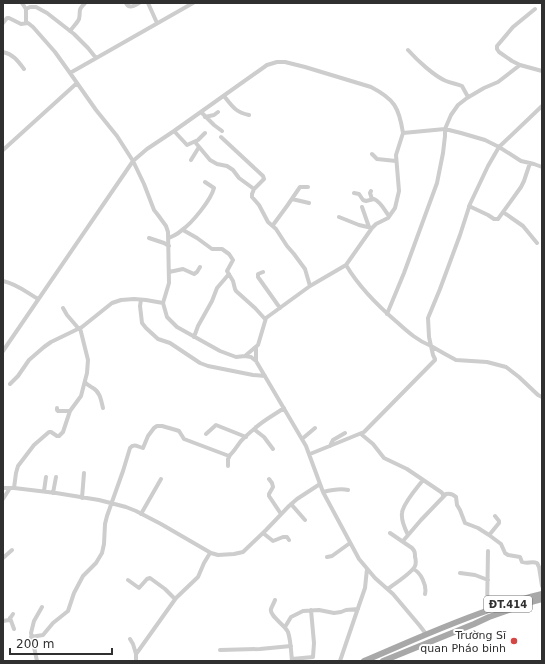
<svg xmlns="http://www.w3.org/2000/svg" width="545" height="664" viewBox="0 0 545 664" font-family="'DejaVu Sans',sans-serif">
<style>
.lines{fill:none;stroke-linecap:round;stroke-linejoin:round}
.street{stroke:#cdcdcd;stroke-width:4}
.primary{stroke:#a8a8a8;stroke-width:6}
.poi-dot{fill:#d44745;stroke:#fff;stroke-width:1.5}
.labels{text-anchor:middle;stroke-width:4;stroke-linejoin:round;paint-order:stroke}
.shield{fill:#fff;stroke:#6e6e6e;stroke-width:1}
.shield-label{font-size:10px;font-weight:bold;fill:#303030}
.poi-label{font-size:11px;fill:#303030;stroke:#fff;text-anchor:end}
</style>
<rect width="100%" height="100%" fill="#fff"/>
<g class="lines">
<path class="street" d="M 22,3 L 26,9 L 26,22
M 126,3 C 129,9 134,6 139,3
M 148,3 L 157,23
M 26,9 L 30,7 L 36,7 L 47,13 L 74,34 L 88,48 L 96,58
M 535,9 L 513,27 L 497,46 L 497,49 L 499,52 L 512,61 L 520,65 L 542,71
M 3,23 L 7,18 L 9,18 L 21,24 L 28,23 L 33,27 L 55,52 L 70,73 L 96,110 L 117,136 L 133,161 L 144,184 L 154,210 L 158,215 L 166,226 L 168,232 L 169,283 L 163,303 L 167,317 L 177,327 L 220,351 L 236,357 L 245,356 L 251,357 L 256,361 L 306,446 L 323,492 L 359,559 L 375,578 L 393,594 L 420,626 L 426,634
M 70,31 C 72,28 78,22 79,19 C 81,11 77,11 85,3
M 408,50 C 417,60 434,76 446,81 C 451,83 457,84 462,86 L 468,97
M 3,52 C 13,54 18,61 24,69
M 70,73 L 193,3
M 224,96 C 232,106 235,112 249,115
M 542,106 L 499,147 L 488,166 L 470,204 L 460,235 L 440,289 L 428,318 L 429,337 L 431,346 L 445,354 L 456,360 L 487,362 L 506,367 L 519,377 L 538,395 L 542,397
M 201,112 L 214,125 L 222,131
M 205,117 L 214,115 L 218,112
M 174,131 L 187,145 L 198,140 L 205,133
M 221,137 L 263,176 L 264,179 L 254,189 L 252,194 L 252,197 L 259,205 L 268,222 L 276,229 L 287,246 L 294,254 L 305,269 L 310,286 L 266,318 L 258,345 L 245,356
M 195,142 L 210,160 L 217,164 L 227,166 L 233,170 L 239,178 L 254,189
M 3,150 L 77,83
M 372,154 L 377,159 L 396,161
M 191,160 L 199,147
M 371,191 L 370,193 L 372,199
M 354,193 L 359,194 L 363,200 L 366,201 L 374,199 C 382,203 384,210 389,216
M 292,199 L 309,203
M 469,206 L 488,215 L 494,219 L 498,219 L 521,187 L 524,181 L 530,163
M 362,207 L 369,227
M 503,212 L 523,226 L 537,243
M 339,217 L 359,225 L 372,228
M 273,225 L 287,206 L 300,187 L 308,187
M 183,230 L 197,238 L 212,249 L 222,249 L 229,254 L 233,260 L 227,271 L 233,281 L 235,289 L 236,291 L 255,308 L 265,319
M 149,238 L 164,243 L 169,246
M 169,238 C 173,236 178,234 182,230 C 192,223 211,200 214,188 L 205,182
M 346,265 L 372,228 L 376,224 L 388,218 L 395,208 L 399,191 L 396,155 L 403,133 L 445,129 L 461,133 L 485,140 L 499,147 L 521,161 L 534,164 L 542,167
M 169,272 L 183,269 L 194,274 L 197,272 L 200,267
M 263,272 L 258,274 L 258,277 L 280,308
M 3,281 C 17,284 26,292 38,299
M 141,300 L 140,306 L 142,323 L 146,328 L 158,339 L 170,343 L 200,363 L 208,366 L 253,375 L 265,376
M 63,308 L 67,315 L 79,329
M 387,314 L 404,273 L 437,183 L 443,153 L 445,136 L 445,129 L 451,115 L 458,105 L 467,98 L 484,88 L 498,82 L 520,65
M 194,337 L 198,326 L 212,301 L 217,288 L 229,274
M 3,351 L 133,161 L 147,149 L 174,131 L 267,65 L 277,62 L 285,62 L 305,67 L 371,87 C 394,99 399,107 403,133
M 256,361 L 256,347
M 85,382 C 87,385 90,386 93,388 C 100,392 101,400 103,408
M 10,384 L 18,376 L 29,360 L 44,347 L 51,342 L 82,327 L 112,303 L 121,300 L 134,299 L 146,300 L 163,303
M 57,408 L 57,410 L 58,411 L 70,411
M 256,427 L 255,430 L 264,437 L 273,449
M 206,434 L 216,425 L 246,437
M 361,434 L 373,444 L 384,458 L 407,469 L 441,492 L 443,494 L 443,497
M 302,439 L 315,428
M 330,446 L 333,440 L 345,433
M 310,454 L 342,441 L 364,432 L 435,360 L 435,359 L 433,355 L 431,346 C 418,341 408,332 398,323 C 378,306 359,287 346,265 L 310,286
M 228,466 L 228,459 L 230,455
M 269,479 L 272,483 L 273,487 L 269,494 L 269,496 L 281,514
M 3,488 L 14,488 L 56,493 L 99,500 L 126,507 L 136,511 L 161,524 L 211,553 L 218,555 L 234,554 L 243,552 L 266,530 L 289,506 L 297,499 L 320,484
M 14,488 L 16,473 L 18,466 L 34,445 L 49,432 L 51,432 L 57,436 L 59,436 L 63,432 L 70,411 L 81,396 L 87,373 L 88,360 L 80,328
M 44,491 L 46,477
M 323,492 C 331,490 340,488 348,490
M 53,493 L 56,477
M 82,498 L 84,473
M 3,499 L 10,488
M 291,504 L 305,520
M 141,514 L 161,479
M 263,533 L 273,541 L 283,537 L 287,537 L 289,540
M 408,535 C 405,529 401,520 402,513 C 403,503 417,488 423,480
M 489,535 L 501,544 L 505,553 L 508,555 L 520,557 L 522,562 C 527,564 532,561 537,563 L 539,567 L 542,586
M 403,541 L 421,520 L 446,494 C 450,493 453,494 456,497 L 457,505 L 460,510 L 465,523 L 478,528 L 489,535 L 490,534 L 499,523 L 499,521 L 495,516
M 327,557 L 332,556 L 350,543
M 3,558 L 12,550
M 413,569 C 421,572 427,586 425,594
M 460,573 L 475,575 L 488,580
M 128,580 L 139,588 L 147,579 L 150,578 L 165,589 L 175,599
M 388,589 C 394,584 412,573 415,566 C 416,564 416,559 415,557 C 415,553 415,551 412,548 L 390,533
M 275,600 C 274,603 272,606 271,609 C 269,616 285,625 288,632 C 291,641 291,652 292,661
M 487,611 L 488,551
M 10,618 L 14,629
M 3,621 L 9,620 L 13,614
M 285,627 L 291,617 L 303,611 L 319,610 L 334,613 L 341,612 L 346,610 L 358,609
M 31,637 L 43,635 L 53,623 L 68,611 L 74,593 L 83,576 L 96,563 L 102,553 L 104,544 L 105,524 L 107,516 L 123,471 L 130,448 C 134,443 138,447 143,448 L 148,436 L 154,428 L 157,426 L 162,426 L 176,430 L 179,431 L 184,439 L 229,456 C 234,452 237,446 241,441 C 245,437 249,433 253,430 C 262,421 274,415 284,408
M 130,639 L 133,644 L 136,654
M 220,650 L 260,649 L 291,646
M 292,659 L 313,657 L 314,643 L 311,610
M 37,661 L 31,633 L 34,621 L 42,607
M 136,661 L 136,654 L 139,650 L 176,598 L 198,577 L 204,563 L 210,553
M 340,661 L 356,614 L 365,588 L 367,569"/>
<path class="primary" d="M 364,661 C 409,642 454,621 501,606 C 515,602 528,597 542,594
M 383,661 L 474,624 L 489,617 L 531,602 L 542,599"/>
</g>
<circle class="poi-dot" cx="514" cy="641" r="4"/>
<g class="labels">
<rect class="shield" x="484" y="596" width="48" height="16" rx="3"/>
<g class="shield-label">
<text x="508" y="608">ĐT.414</text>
</g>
<g class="poi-label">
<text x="506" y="639">Trường Sĩ<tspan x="506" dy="13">quan Pháo binh</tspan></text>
</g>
</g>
<rect width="545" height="664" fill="none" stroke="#303030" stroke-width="8"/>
<path d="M10 648v6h102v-6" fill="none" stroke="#303030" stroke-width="2"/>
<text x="16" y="648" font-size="12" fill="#303030" stroke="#ffffff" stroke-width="3" paint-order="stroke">200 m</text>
</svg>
